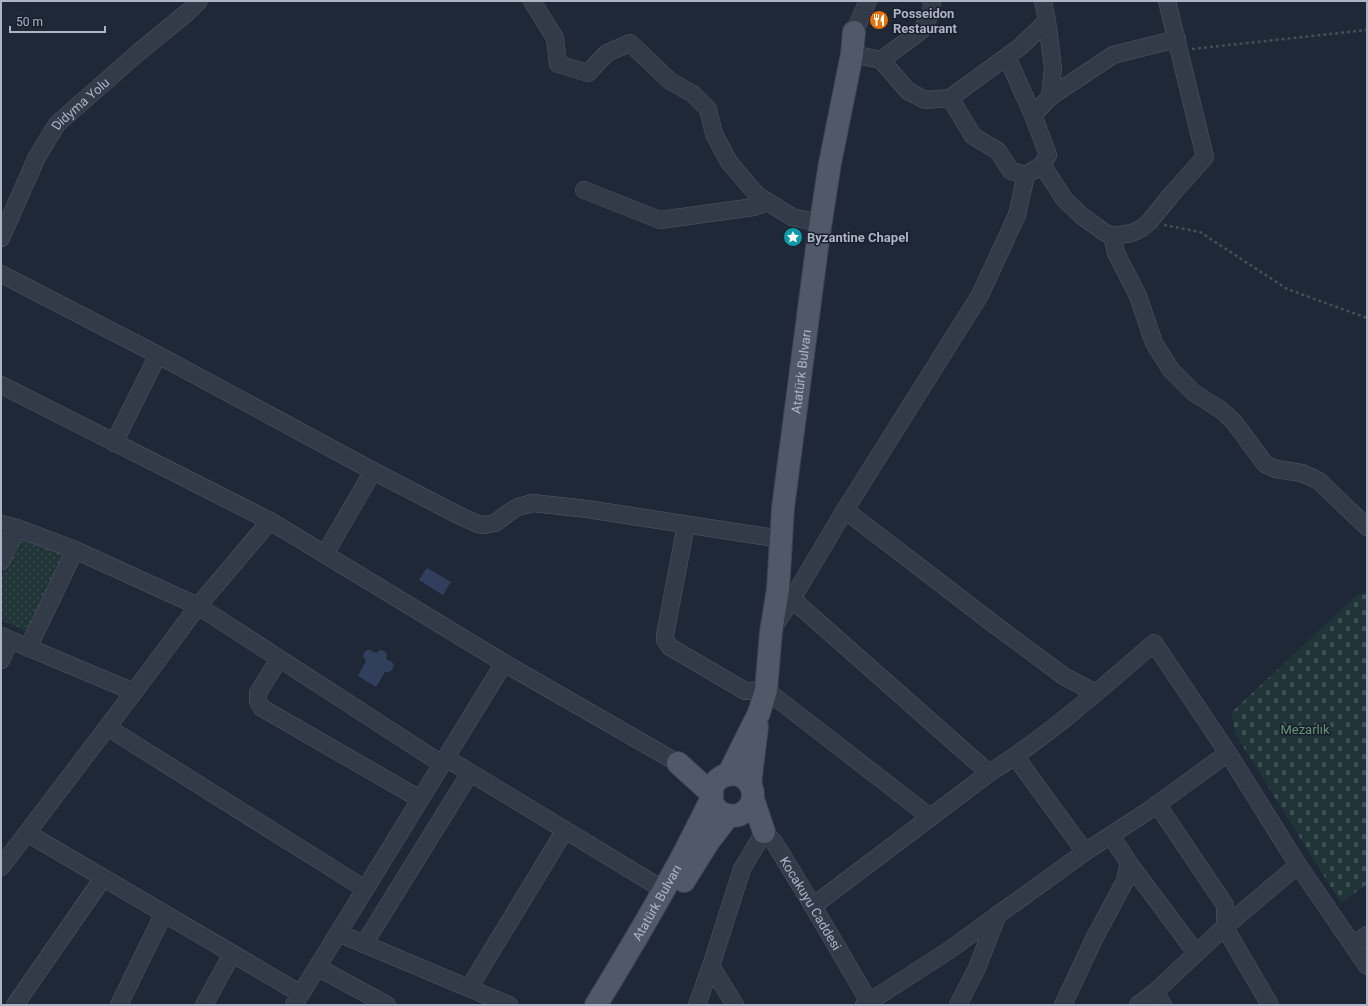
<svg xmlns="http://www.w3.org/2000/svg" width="1368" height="1006" viewBox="0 0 1368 1006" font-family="Roboto,sans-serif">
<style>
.cemetery{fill:url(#cemetery-stones)}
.park{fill:url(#park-dots)}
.water{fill:#313f5d}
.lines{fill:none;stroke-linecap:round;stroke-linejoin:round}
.minor-casing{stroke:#505766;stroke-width:18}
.major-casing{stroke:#3c4351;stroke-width:24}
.path{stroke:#3f5156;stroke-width:2.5;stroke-dasharray:3 3;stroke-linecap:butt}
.minor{stroke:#333a48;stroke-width:17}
.major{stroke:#515968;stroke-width:22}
.labels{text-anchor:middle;stroke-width:3;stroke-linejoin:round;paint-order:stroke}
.poi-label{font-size:13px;font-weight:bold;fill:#adb4c5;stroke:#191f2c;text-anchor:start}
.street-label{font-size:13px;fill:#adb4c5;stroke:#191f2c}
.park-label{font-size:13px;fill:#649573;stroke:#191f2c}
</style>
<defs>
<pattern id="cemetery-stones" width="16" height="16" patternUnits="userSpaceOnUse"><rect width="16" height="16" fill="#213438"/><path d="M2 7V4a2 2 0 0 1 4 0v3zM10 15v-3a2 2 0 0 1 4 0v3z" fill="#3f4f53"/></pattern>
<pattern id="park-dots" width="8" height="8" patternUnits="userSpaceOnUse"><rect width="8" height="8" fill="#213438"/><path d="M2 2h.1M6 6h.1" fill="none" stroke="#3f4f53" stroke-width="1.8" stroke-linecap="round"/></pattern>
</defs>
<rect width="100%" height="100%" fill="#1f2837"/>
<path class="cemetery" d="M 1367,594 L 1367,884 L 1341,903 L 1234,732 L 1232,712 L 1357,595 Z"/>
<path class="park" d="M 21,534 L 70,554 L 28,632 L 1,620 L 1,575 Z"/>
<path class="water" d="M 427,568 L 451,582 L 443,595 L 419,580 Z
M 367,650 L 370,650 L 376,653 L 380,650 L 384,651 L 387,654 L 386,659 L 392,662 L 394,665 L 392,670 L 389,672 L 385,672 L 376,687 L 358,676 L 366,661 L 363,656 L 364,653 Z"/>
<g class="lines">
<g class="minor-casing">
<g id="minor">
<path d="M 532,1 L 555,38 L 558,64 L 588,73 L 607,53 L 630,43 L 670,81 L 693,94 L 708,109 L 714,134 L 729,162 L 758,196 L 792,217 L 820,223"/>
<path d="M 1047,21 L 1053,68 L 1050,97"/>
<path d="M 854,32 L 868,1"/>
<path d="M 852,54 L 881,60 L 908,91 L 925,100 L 950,98 L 1020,47 L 1047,21 L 1043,1"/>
<path d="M 881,60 L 922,30 L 931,12 L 932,1"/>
<path d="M 950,98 L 973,136 L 998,151 L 1011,171 L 1026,175"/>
<path d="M 1033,115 L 1050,97 L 1113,55 L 1177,39"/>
<path d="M 1042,165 L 1065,200 L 1082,216 L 1104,232 L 1112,236 L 1132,233 L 1142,228 L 1150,221 L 1171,195 L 1205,157 L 1167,1"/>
<path d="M 584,190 L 660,220 L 754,207 L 768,202"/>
<path d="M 1112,236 L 1116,253 L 1138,296 L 1154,343 L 1171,370 L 1194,393 L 1221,410 L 1234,422 L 1265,464 L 1276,469 L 1302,473 L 1319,481 L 1367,527"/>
<path id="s1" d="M 1,238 L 37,157 L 57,124 L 139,52 L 189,11 L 199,1"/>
<path d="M 1,274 L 158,355 L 373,471 L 325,554"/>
<path d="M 1,385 L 270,521 L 504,663 L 678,763"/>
<path d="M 114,443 L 158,355"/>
<path d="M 373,471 L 460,516 L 478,524 L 484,525 L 495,523 L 511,511 L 518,507 L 533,503 L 587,509 L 781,539"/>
<path d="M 845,510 L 995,625 L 1065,677 L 1096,693"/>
<path d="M 1,524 L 17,528 L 75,550 L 198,606 L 442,764"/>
<path d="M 686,525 L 665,635 L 665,640 L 670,647 L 745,691 L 766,690 L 930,817"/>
<path d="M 1,561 L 17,528"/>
<path d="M 783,592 L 792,599 L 989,773"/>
<path d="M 773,628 L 792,599 L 845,510 L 980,295 L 1017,215 L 1026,175 L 1042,165 L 1048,155 L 1033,115 L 1007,57"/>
<path d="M 1,636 L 134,692"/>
<path d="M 28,648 L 75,550"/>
<path d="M 279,659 L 258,693 L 258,701 L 262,708 L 420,799"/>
<path d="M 1,660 L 10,640"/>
<path d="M 107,727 L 365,889"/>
<path d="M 1015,756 L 1085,852"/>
<path d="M 446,758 L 664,890"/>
<path d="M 1157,804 L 1225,905 L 1225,928 L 1270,1005"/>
<path d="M 27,833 L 301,994"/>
<path d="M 1129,863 L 1196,953"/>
<path d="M 1,867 L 134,692 L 198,606 L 270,521"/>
<path d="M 813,906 L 989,773 C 1048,736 1101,689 1154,643 L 1228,753 L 1298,865 L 1367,966"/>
<path d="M 338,933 L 509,1005"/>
<path d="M 364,944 L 470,773"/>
<path d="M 1354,945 L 1367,935"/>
<path d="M 711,966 L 735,1005"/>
<path d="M 317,967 L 387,1005"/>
<path d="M 469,988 L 565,830"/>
<path d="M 1155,992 L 1163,1005"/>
<path d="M 15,1005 L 103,878"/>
<path d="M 119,1005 L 164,913"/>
<path d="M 204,1005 L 232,954"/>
<path d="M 294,1005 L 504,663"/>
<path id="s2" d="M 697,1005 L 711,966 L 742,869 L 764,832 L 774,842 L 813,906 L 871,1005"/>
<path d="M 864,1005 L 948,951 L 1085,852 L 1148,811 L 1228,753"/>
<path d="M 958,1005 L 977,968 L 998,914"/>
<path d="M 1063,1005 L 1094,939 L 1125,881 L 1129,863 L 1111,836"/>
<path d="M 1138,1005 L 1155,992 L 1219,932 L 1298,865"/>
</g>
</g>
<g class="major-casing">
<g id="major">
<path d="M 678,763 L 712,794"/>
<circle cx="732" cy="795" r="21"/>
<path id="s3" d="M 728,775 L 759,713 L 766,690 L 771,632 L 778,589 L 783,508 L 818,240 L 830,163 L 852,54 L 854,32"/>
<path d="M 750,784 L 757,727"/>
<path d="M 753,799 L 764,832"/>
<path d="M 684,881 L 709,841 L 729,815"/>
<path id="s4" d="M 596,1005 C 626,956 655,907 682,857 C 692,837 703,817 712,797"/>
</g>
</g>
<path class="path" d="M 1192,49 L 1367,30
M 1164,225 L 1200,232 L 1287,289 L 1367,318"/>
<use href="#minor" class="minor"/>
<use href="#major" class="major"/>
</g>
<defs>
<g id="restaurant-disc" transform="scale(1)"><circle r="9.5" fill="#e8710a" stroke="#191f2c"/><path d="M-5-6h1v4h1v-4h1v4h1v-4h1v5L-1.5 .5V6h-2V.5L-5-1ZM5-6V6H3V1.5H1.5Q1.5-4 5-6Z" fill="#fff"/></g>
<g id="sight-disc" transform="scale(1)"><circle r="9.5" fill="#0f9aa8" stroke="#191f2c"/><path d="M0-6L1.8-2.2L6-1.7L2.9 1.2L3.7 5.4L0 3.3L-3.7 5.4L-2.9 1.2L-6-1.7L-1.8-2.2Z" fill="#fff"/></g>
</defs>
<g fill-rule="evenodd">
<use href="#restaurant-disc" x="879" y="20"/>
<use href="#sight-disc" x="793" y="237"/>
</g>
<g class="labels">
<g class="poi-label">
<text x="893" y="18">Posseidon<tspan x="893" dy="15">Restaurant</tspan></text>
<text x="807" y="242">Byzantine Chapel</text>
</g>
<g class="street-label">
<text dy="5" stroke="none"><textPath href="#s1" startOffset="158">Didyma Yolu</textPath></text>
<text dy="5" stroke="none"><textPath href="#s3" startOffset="414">Atatürk Bulvarı</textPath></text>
<text dy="5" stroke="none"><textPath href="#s4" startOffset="119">Atatürk Bulvarı</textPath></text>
<text dy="5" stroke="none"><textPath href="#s2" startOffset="272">Kocakuyu Caddesi</textPath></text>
</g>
<g class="park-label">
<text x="1305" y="734">Mezarlık</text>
</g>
</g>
<rect width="1368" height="1006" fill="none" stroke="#adb4c5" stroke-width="4"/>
<path d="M10 26v6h95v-6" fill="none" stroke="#adb4c5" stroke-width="2"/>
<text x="16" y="26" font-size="12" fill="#adb4c5" stroke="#191f2c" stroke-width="3" paint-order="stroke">50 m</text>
</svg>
